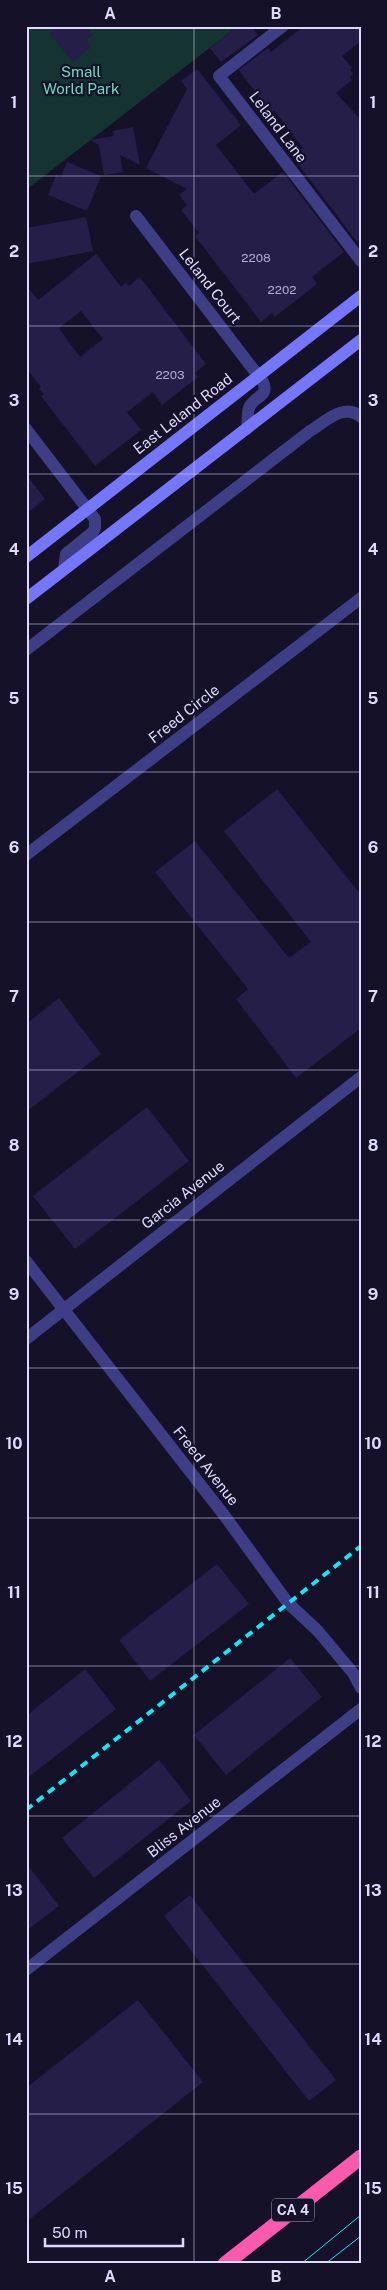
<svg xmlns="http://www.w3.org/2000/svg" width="387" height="2290" viewBox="0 0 387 2290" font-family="'Public Sans',sans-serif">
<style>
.green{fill:#143331}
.building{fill:#251e49;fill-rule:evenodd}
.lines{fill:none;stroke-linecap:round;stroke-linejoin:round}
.minor{stroke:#3e3e87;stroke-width:12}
.secondary{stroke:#7476fb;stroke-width:12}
.motorway{stroke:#fa59ad;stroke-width:15}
.tram{stroke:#0ceaf8;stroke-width:1}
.rail{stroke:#0ceaf8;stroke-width:4;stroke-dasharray:8 6;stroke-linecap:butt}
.grid{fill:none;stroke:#dddafe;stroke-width:1;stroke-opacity:0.55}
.labels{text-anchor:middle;stroke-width:4.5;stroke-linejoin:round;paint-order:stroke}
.number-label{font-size:12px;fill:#afabd1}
.shield{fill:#141129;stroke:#a19ebe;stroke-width:1}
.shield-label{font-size:14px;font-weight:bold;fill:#dddafe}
.park-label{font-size:15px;fill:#67ddbb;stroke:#141129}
.street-label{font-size:15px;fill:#dddafe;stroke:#141129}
.neatline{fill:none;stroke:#dddafe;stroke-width:2}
.grid-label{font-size:16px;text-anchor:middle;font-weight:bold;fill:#dddafe}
</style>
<rect width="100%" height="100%" fill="#141129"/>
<path class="green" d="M 26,26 L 238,26 L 26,190 Z"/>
<path class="building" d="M 57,26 L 86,26 L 93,35 L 86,40 L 91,47 L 73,62 L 49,33 Z
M 238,26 L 251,26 L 258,35 L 221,62 L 210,48 Z
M 304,26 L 361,26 L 361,41 L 342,56 L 352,68 L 350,70 L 353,74 L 350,77 L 352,80 L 336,93 L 361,120 L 361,238 L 357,242 L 292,156 L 303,148 L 274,110 L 269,115 L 257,100 L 260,98 L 239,70 L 268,48 L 271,52 Z
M 197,69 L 241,125 L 216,145 L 254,194 L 283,172 L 344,252 L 312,277 L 317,284 L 275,317 L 272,313 L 261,322 L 195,236 L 199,233 L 181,210 L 187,205 L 179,195 L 187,189 L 146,168 L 187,89 L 181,81 Z
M 133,127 L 140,165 L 120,155 L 123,172 L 104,175 L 99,145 L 90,140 L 114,136 L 113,131 Z
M 67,162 L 101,176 L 87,211 L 48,195 L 56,175 L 61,177 Z
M 86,217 L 93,251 L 26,264 L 26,228 Z
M 96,254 L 121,287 L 126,282 L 129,286 L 140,277 L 206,364 L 195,373 L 198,377 L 162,405 L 153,392 L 127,412 L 141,430 L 95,466 L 41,396 L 44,394 L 39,389 L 41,387 L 26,368 L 26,285 L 38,300 ZM 81,311 L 103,339 L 80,357 L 59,328 Z
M 26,474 L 45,499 L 26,514 Z
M 277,789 L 361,895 L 361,1028 L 296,1078 L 236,999 L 248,989 L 155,872 L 195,841 L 289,958 L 311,942 L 224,831 Z
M 59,998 L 101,1054 L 26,1112 L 26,1024 Z
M 147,1107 L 189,1161 L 75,1249 L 33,1196 Z
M 217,1564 L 249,1604 L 150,1681 L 119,1640 Z
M 290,1658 L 322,1697 L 226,1775 L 194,1735 Z
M 85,1669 L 116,1709 L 26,1779 L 26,1716 Z
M 159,1760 L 191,1801 L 94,1878 L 62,1838 Z
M 26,1863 L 59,1906 L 26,1931 Z
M 190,1895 L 336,2080 L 309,2101 L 164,1916 Z
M 138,2000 L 203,2082 L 26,2222 L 26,2088 Z"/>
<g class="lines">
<path class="minor" d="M 283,26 L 219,76 L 361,261
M 136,216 L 263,382 C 270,397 253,396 249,408 C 247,414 248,422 247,429
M 26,429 L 95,519 L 95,528 L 93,532 L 66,554 L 64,569
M 26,650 L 310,431 C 325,422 344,402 361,417
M 26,855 L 361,598
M 26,1261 L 224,1515 L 288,1603 L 318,1631 L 353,1673 L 361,1688
M 26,1339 L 361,1077
M 26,1970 L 361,1709"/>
<path class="secondary" d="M 26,557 L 361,296
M 26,599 L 361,340"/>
<path class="motorway" d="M 225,2264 L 361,2157"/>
<path class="tram" d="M 301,2264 L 361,2215
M 325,2264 L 361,2236"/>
<path class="rail" d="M 26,1810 L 361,1546"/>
</g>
<path class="grid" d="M 194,26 L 194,2264M 26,176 L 361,176M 26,326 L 361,326M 26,474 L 361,474M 26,624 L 361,624M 26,772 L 361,772M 26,922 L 361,922M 26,1070 L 361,1070M 26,1220 L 361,1220M 26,1368 L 361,1368M 26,1518 L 361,1518M 26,1666 L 361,1666M 26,1816 L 361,1816M 26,1964 L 361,1964M 26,2114 L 361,2114"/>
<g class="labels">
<g class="number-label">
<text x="256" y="262">2208</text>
<text x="282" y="294">2202</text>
<text x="170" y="379">2203</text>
</g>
<rect class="shield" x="272" y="2198.5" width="42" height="23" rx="4"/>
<g class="shield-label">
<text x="293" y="2215">CA 4</text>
</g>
<g class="park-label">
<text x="81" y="77">Small<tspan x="81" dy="17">World Park</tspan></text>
</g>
<g class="street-label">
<text transform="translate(278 127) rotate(53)" y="5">Leland Lane</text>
<text transform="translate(210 286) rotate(52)" y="5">Leland Court</text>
<text transform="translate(183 414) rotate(-38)" y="5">East Leland Road</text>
<text transform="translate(184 714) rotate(-38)" y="5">Freed Circle</text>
<text transform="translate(183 1195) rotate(-38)" y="5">Garcia Avenue</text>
<text transform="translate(206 1466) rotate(52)" y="5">Freed Avenue</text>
<text transform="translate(184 1827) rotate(-38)" y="5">Bliss Avenue</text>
</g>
</g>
<rect width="387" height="2290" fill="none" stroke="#141129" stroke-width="55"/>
<path d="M45 2238v8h138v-8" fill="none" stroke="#dddafe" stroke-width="2.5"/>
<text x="52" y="2238" font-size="15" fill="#dddafe" stroke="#141129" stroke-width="4" paint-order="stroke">50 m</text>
<rect x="28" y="28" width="332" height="2234" class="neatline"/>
<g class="grid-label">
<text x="110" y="19">A</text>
<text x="276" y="19">B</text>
<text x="14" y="108">1</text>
<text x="373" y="108">1</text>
<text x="14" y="257">2</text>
<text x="373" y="257">2</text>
<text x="14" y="406">3</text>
<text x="373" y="406">3</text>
<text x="14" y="555">4</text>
<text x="373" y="555">4</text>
<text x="14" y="704">5</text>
<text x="373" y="704">5</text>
<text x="14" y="853">6</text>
<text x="373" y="853">6</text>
<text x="14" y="1002">7</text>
<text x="373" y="1002">7</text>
<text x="14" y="1151">8</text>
<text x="373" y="1151">8</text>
<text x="14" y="1300">9</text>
<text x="373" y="1300">9</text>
<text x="14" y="1449">10</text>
<text x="373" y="1449">10</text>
<text x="14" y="1598">11</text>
<text x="373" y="1598">11</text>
<text x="14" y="1747">12</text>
<text x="373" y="1747">12</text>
<text x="14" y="1896">13</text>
<text x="373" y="1896">13</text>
<text x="14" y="2045">14</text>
<text x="373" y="2045">14</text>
<text x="14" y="2194">15</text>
<text x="373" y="2194">15</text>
<text x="110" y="2282">A</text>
<text x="276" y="2282">B</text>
</g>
</svg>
